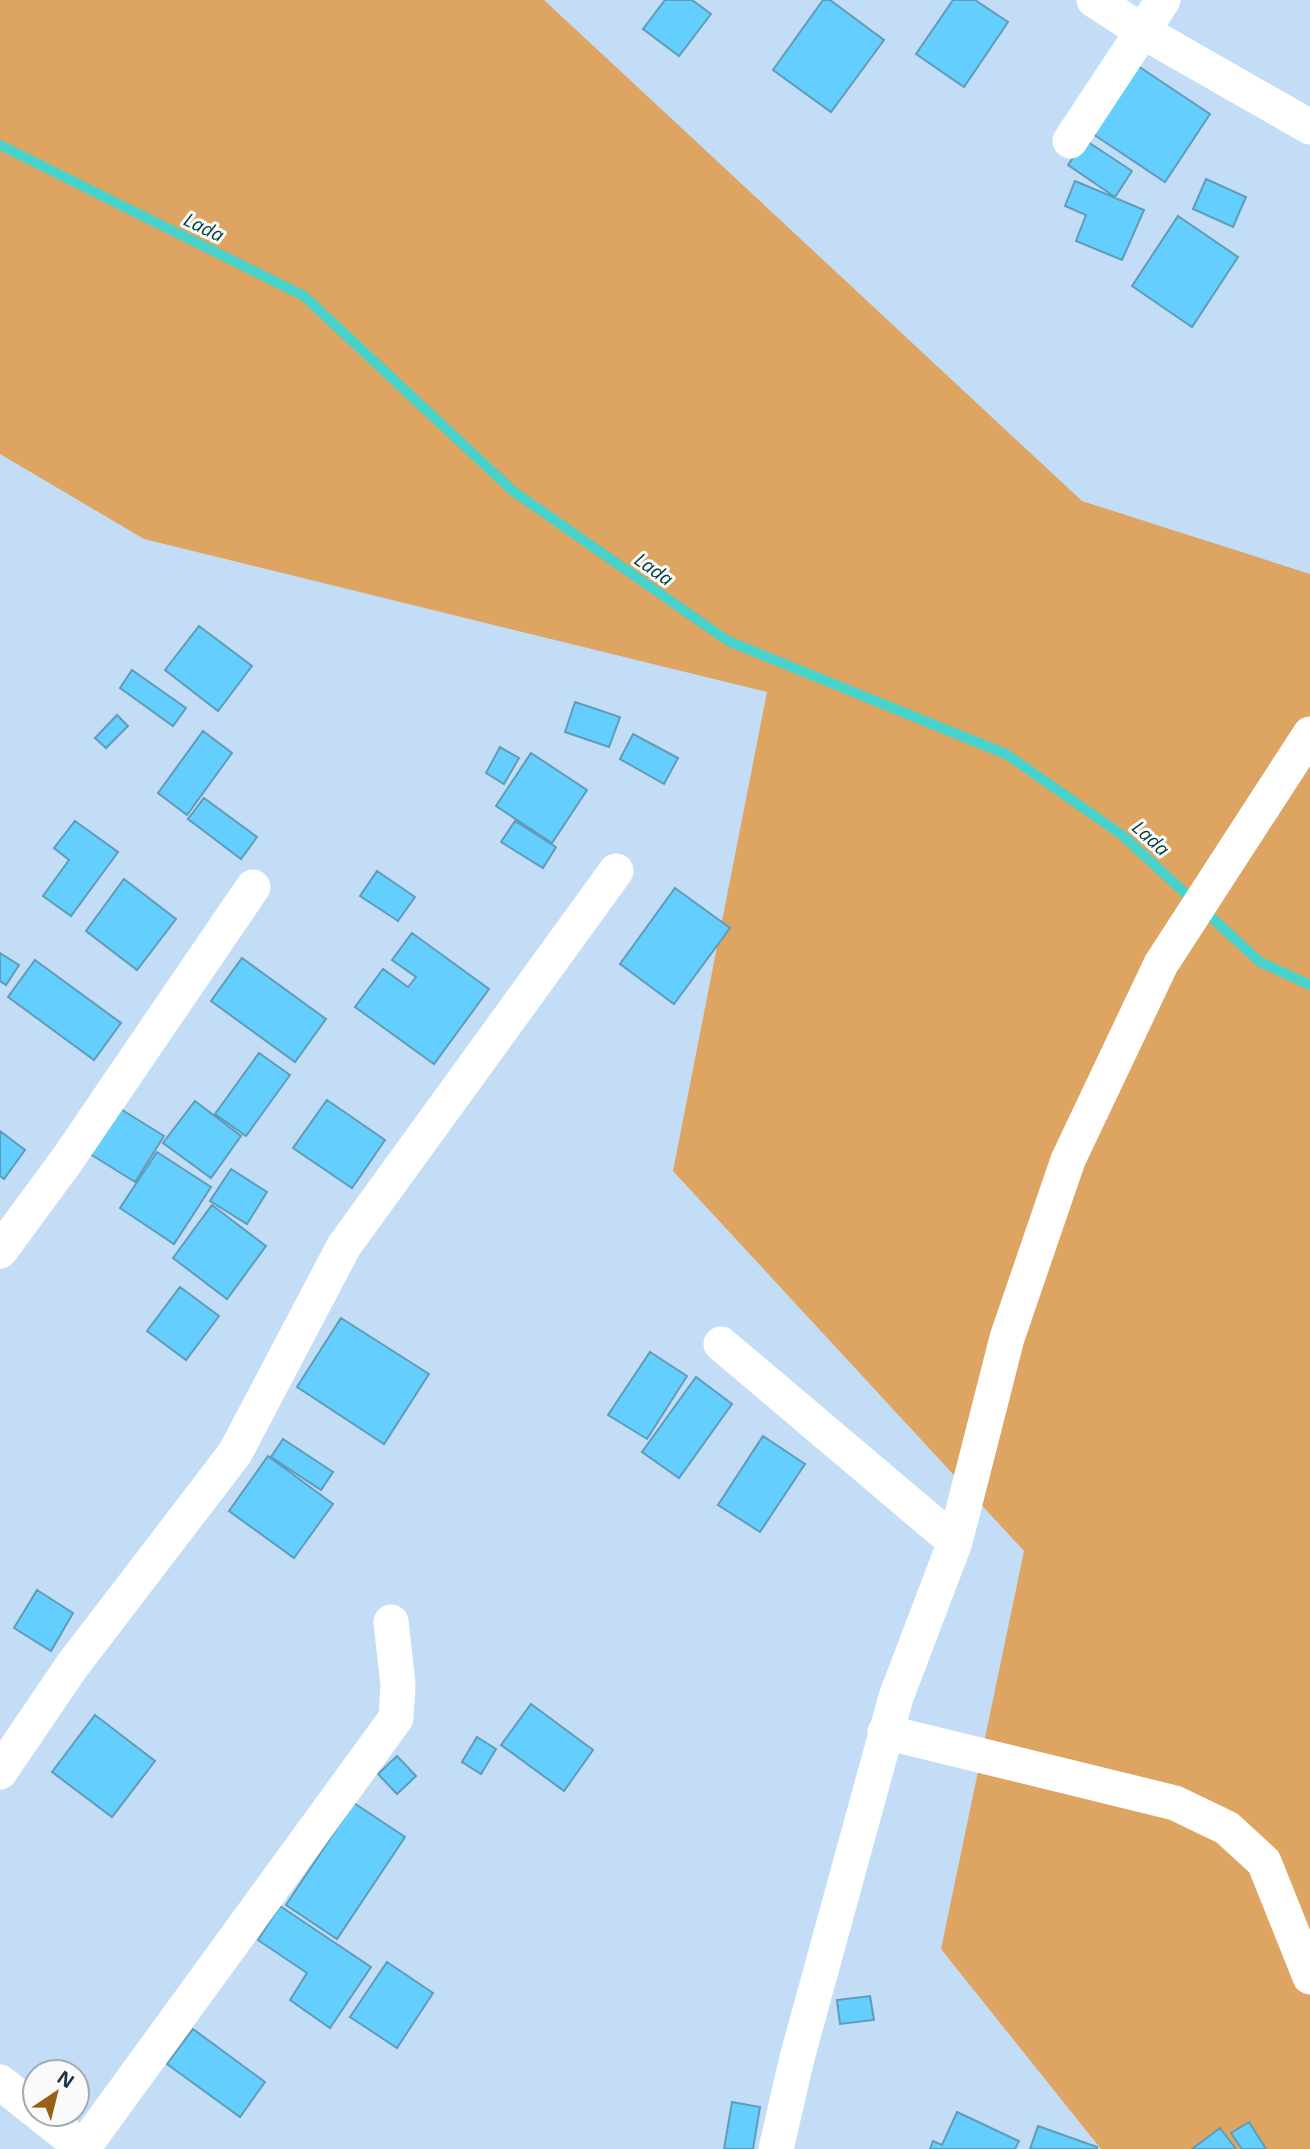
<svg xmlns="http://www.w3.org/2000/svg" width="1310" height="2149" viewBox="0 0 1310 2149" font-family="'Open Sans',sans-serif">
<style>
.green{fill:#dda462}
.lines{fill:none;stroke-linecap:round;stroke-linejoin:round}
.stream{stroke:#47d3cb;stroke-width:10}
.building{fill:#64cffe;stroke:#5f9cb8;stroke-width:2}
.minor{stroke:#fff;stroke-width:35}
.labels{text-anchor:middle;stroke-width:6;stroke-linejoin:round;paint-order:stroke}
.water-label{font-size:19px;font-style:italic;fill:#00413e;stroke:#fafafa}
</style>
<rect width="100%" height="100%" fill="#c3ddf7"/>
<path class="green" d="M 0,0 L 544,0 L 1082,501 L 1310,574 L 1310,2149 L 1101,2149 L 941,1949 L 1024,1551 L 673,1171 L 767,692 L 144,539 L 0,454 Z"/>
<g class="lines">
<path class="stream" d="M 0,145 L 304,296 L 513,491 L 728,641 L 1006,754 L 1122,835 L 1260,962 L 1310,985"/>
</g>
<path class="building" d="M 665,0 L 692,0 L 711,14 L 679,56 L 643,29 Z
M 823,0 L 830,0 L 884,40 L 831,112 L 773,70 Z
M 953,0 L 975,0 L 1008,22 L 964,87 L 916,54 Z
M 1135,64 L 1210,114 L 1165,182 L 1090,132 Z
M 1085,140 L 1132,171 L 1115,197 L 1068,165 Z
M 1206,179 L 1246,197 L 1233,227 L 1193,209 Z
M 1075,181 L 1144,210 L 1122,260 L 1076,241 L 1086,215 L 1065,206 Z
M 1178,216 L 1238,257 L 1192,327 L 1132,286 Z
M 199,626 L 252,666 L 218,711 L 165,670 Z
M 132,670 L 186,708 L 173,726 L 120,688 Z
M 575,702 L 620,717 L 609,747 L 565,732 Z
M 117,715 L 128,726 L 106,748 L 95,738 Z
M 203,731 L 232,753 L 187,815 L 158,793 Z
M 633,734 L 678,758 L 664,784 L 620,759 Z
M 500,747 L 519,758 L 504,784 L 486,773 Z
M 531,753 L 587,790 L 552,843 L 496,806 Z
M 204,798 L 257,837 L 241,859 L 188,819 Z
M 75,821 L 118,852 L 71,916 L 43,896 L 69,860 L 54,848 Z
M 515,821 L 556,847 L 543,868 L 501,842 Z
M 377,871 L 415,897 L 398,921 L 360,896 Z
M 124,879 L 176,919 L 137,970 L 86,931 Z
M 675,888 L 730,928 L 674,1004 L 620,964 Z
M 412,933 L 489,989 L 434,1064 L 355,1007 L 383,969 L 408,987 L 416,977 L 392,960 Z
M 0,953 L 19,965 L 6,985 L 0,981 Z
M 242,958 L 326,1019 L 295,1062 L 211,1001 Z
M 35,960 L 121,1023 L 94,1060 L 8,997 Z
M 259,1053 L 290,1075 L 246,1136 L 215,1114 Z
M 327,1100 L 385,1140 L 352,1188 L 293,1148 Z
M 195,1101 L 241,1136 L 211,1178 L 163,1143 Z
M 111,1103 L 164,1136 L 135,1182 L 82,1149 Z
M 0,1131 L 25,1150 L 4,1179 L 0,1176 Z
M 157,1152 L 211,1187 L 174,1244 L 120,1208 Z
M 231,1169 L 267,1192 L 247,1224 L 210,1201 Z
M 212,1205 L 266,1246 L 227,1299 L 173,1258 Z
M 180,1287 L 219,1316 L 186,1360 L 147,1331 Z
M 341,1318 L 429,1374 L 384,1444 L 297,1387 Z
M 650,1352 L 687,1376 L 647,1439 L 608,1415 Z
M 696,1377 L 732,1404 L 679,1478 L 642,1452 Z
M 763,1436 L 805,1464 L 760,1532 L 718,1505 Z
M 283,1439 L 333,1472 L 321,1490 L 271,1457 Z
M 268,1456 L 333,1504 L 294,1558 L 229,1511 Z
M 37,1590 L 73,1613 L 51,1651 L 14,1628 Z
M 531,1704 L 593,1750 L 564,1791 L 501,1745 Z
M 95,1715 L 155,1761 L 112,1817 L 52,1772 Z
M 477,1737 L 496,1749 L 481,1774 L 462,1762 Z
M 397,1756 L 416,1776 L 397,1794 L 378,1774 Z
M 354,1803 L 405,1837 L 337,1939 L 286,1905 Z
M 280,1906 L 371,1967 L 330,2028 L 290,2000 L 307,1973 L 258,1940 Z
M 387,1962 L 433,1993 L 397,2048 L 350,2017 Z
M 870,1996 L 874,2020 L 840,2024 L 837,2000 Z
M 193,2029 L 265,2082 L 240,2117 L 167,2064 Z
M 732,2102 L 760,2107 L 753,2149 L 724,2149 Z
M 957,2112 L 1019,2141 L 1015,2149 L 930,2149 L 933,2141 L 942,2145 Z
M 1249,2122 L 1266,2149 L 1242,2149 L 1231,2133 Z
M 1038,2126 L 1097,2147 L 1097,2149 L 1030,2149 Z
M 1220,2128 L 1236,2149 L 1192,2149 Z"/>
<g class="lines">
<path class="minor" d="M 1094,0 L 1142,31 L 1310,127
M 1070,141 L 1163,0
M 0,1251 L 67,1160 L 253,887
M 721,1344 L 955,1542
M 885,1732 L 1175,1803 L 1227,1828 L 1264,1862 L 1310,1977
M 0,1772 L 72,1666 L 235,1453 L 344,1246 L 616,871
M 0,2082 L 35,2110
M 40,2114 L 84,2149
M 83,2148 L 396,1718 L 398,1685 L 391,1622
M 776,2149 L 797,2058 L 896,1697 L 955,1542 L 1007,1338 L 1068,1160 L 1161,964 L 1310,734"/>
</g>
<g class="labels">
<g class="water-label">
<text transform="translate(204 227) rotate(26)" y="7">Lada</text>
<text transform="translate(654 569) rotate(35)" y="7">Lada</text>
<text transform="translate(1151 838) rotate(42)" y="7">Lada</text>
</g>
</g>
<g transform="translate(56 2093) rotate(35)"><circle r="33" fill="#fafafa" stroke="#a3aab0" stroke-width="2"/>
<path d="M0-5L12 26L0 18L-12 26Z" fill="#976218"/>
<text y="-10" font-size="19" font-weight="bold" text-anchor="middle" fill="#203141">N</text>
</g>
</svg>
